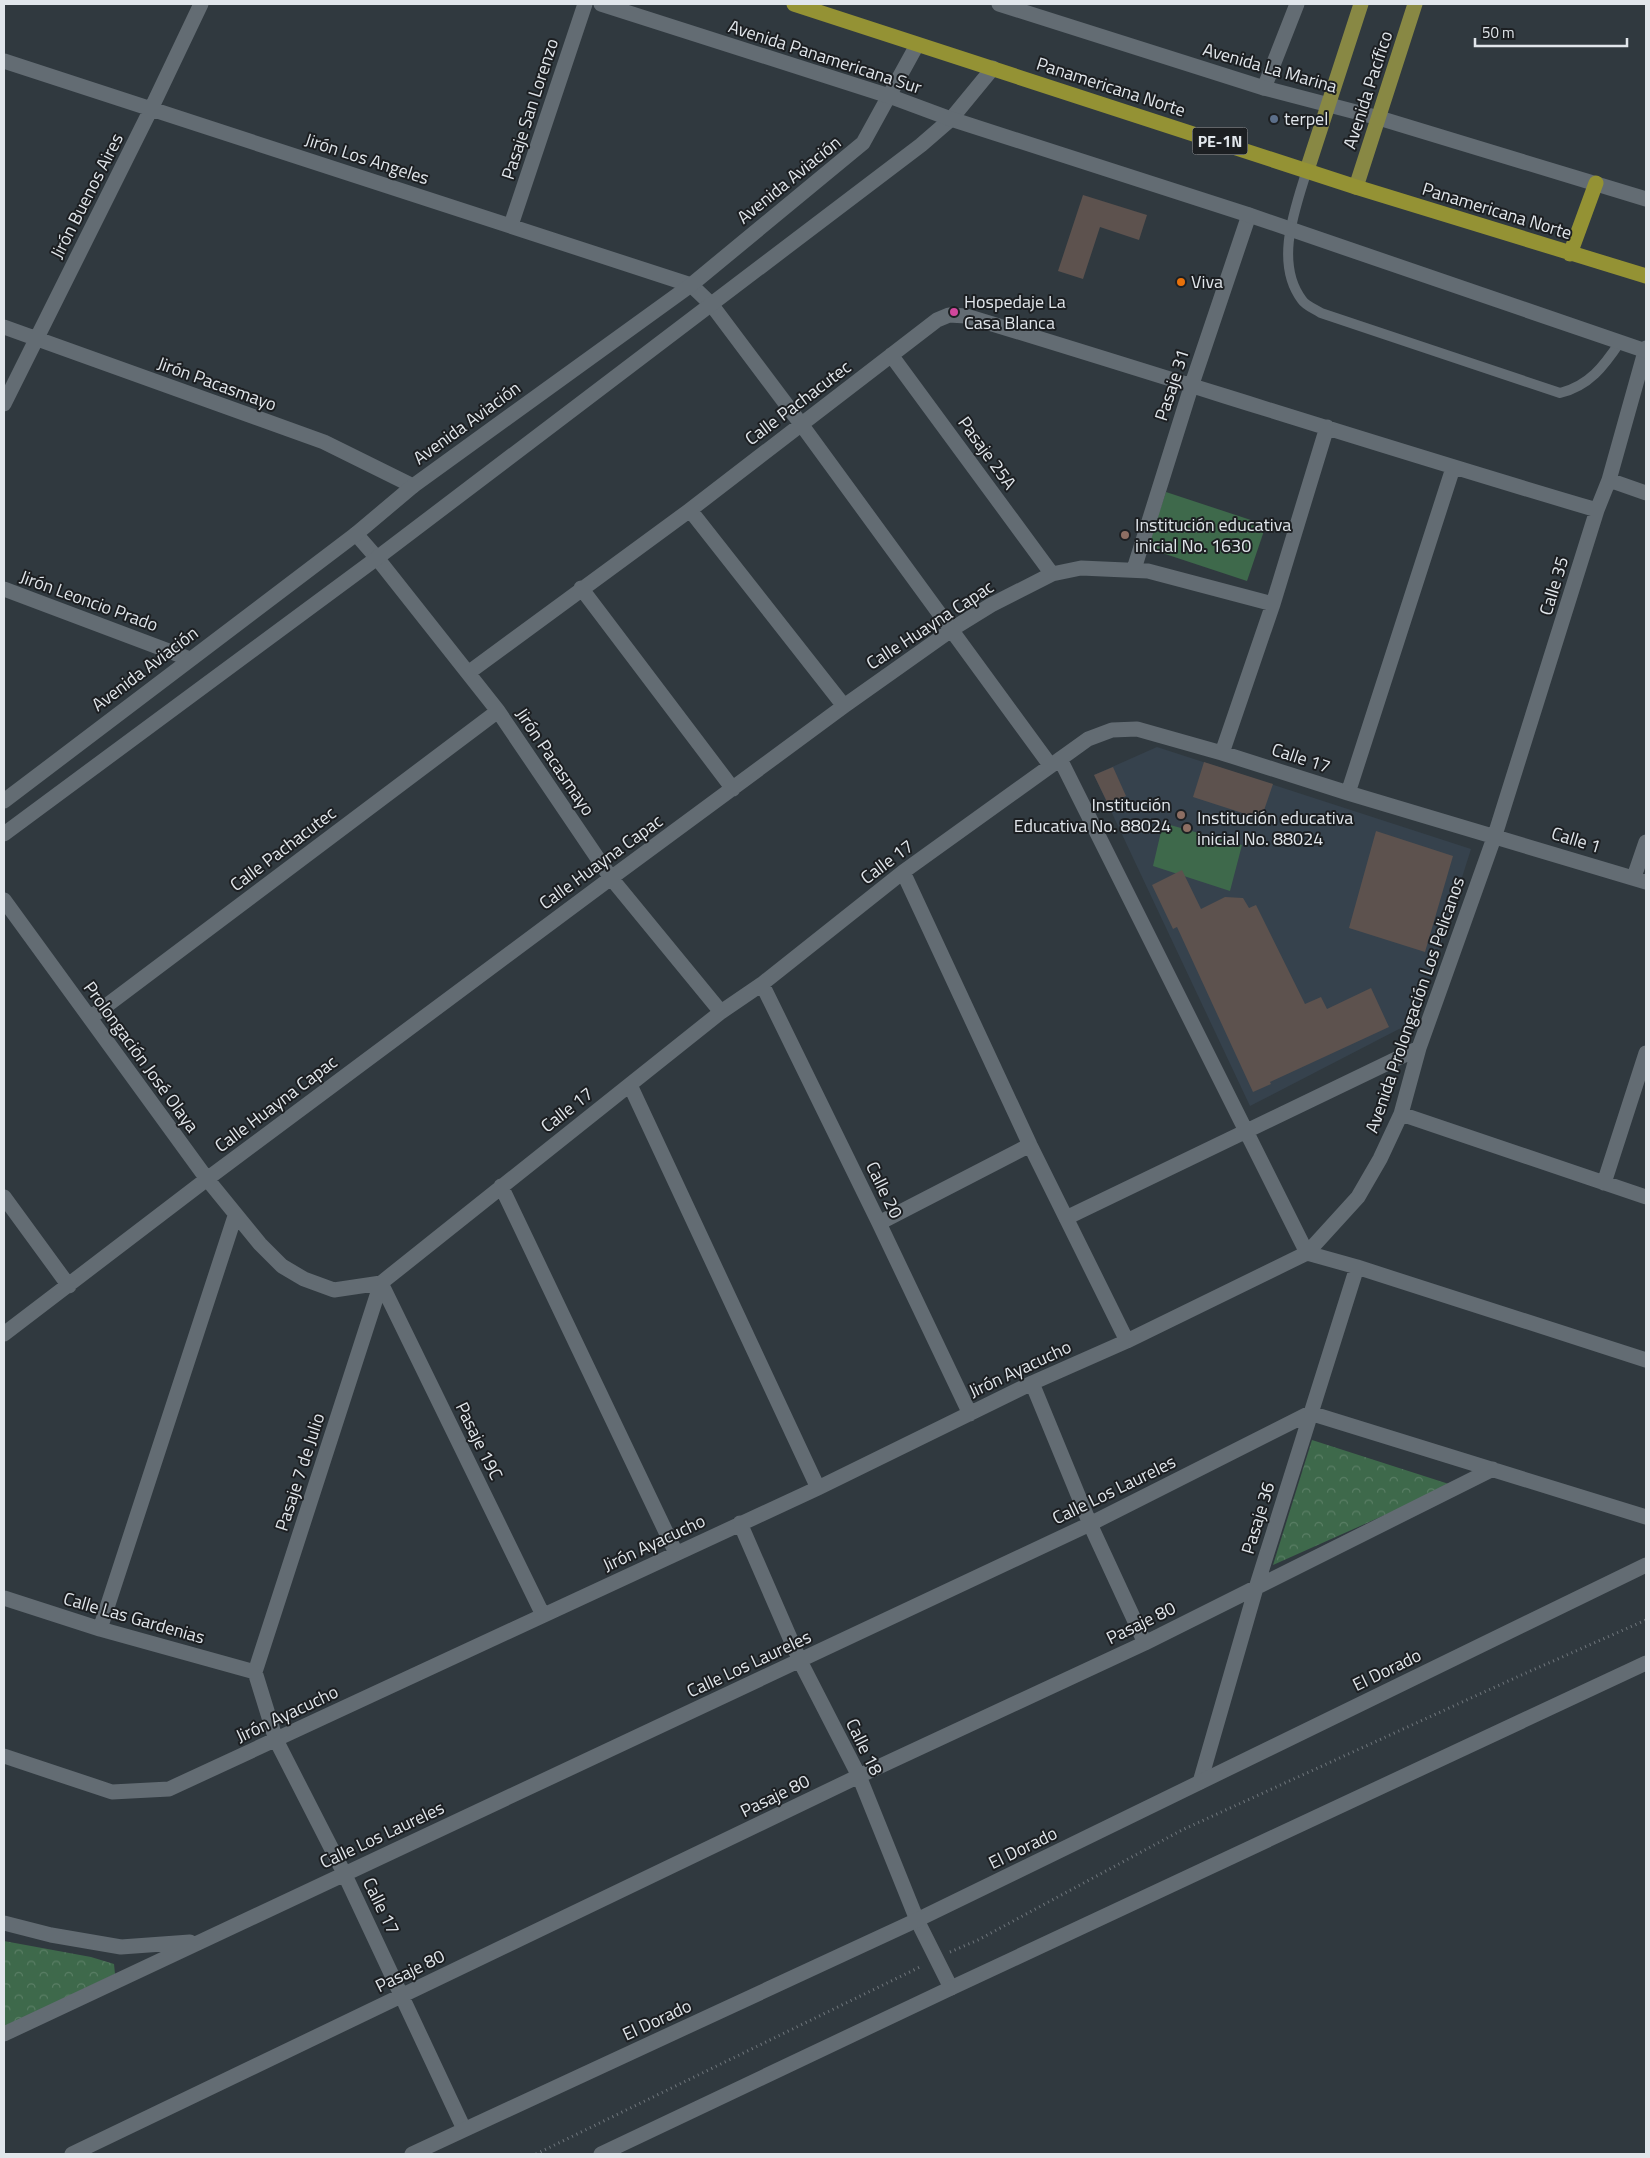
<svg xmlns="http://www.w3.org/2000/svg" width="1650" height="2158" viewBox="0 0 1650 2158" font-family="'Titillium Web',sans-serif">
<style>
.built{fill:#36424d}
.grass{fill:#3e694b}
.park{fill:url(#park-crowns)}
.building{fill:#5d524e}
.lines{fill:none;stroke-linecap:round;stroke-linejoin:round}
.path{stroke:#70777d;stroke-width:3;stroke-dasharray:1 4;stroke-linecap:butt}
.service{stroke:#636c73;stroke-width:10}
.minor{stroke:#636c73;stroke-width:15}
.tertiary{stroke:#636c73;stroke-width:15}
.secondary{stroke:#636c73;stroke-width:15}
.primary{stroke:#884;stroke-width:15}
.trunk{stroke:#949234;stroke-width:15}
.service-dot{fill:#5c6f8a;stroke:#1c1f22;stroke-width:2}
.food-dot{fill:#e8710a;stroke:#1c1f22;stroke-width:2}
.hotel-dot{fill:#d1479c;stroke:#1c1f22;stroke-width:2}
.education-dot{fill:#8d6e63;stroke:#1c1f22;stroke-width:2}
.labels{text-anchor:middle;stroke-width:4;stroke-linejoin:round;paint-order:stroke}
.shield{fill:#1c1f22;stroke:#a6aaaf;stroke-width:1}
.shield-label{font-size:16px;font-weight:bold;fill:#e1e6eb}
.street-label{font-size:18px;fill:#e1e6eb;stroke:#1c1f22}
.poi-label{font-size:18px;fill:#e1e6eb;stroke:#1c1f22;text-anchor:start}
</style>
<defs>
<pattern id="park-crowns" width="20" height="18" patternUnits="userSpaceOnUse" patternTransform="scale(1.25)"><rect width="20" height="18" fill="#3e694b"/><path d="M2 6a3 3 0 1 1 6 0M12 15a3 3 0 1 1 6 0" fill="none" stroke="#5a7e65"/></pattern>
</defs>
<rect width="100%" height="100%" fill="#30393f"/>
<path class="built" d="M 1157,747 L 1471,849 L 1416,1023 L 1399,1029 L 1250,1106 L 1094,775 Z"/>
<path class="grass" d="M 1166,492 L 1266,525 L 1247,581 L 1147,548 Z
M 1163,823 L 1242,845 L 1230,891 L 1153,866 Z"/>
<path class="park" d="M 1312,1440 L 1452,1485 L 1273,1565 Z
M 4,1941 L 91,1957 L 114,1964 L 115,1974 L 4,2028 Z"/>
<path class="building" d="M 1083,195 L 1147,215 L 1139,240 L 1100,227 L 1083,279 L 1058,271 Z
M 1204,762 L 1273,784 L 1261,819 L 1193,797 Z
M 1113,767 L 1126,796 L 1108,804 L 1094,775 Z
M 1376,831 L 1453,856 L 1425,952 L 1349,928 Z
M 1182,870 L 1201,909 L 1225,897 L 1243,898 L 1249,908 L 1256,905 L 1305,1004 L 1321,997 L 1327,1009 L 1371,988 L 1389,1027 L 1270,1082 L 1271,1084 L 1253,1092 L 1177,927 L 1173,929 L 1152,885 Z"/>
<g class="lines">
<path class="path" d="M 950,1952 L 978,1940 L 1182,1830 L 1517,1677 L 1646,1620
M 536,2154 L 922,1966"/>
<path class="service" d="M 1307,170 C 1295,209 1274,263 1302,300 C 1306,306 1315,309 1321,313 L 1560,393 C 1589,386 1604,366 1620,342"/>
<path class="minor" d="M 4,61 L 691,285 L 711,304 L 801,424 L 1050,765
M 1264,88 L 1297,4
M 511,225 L 585,4
M 4,327 L 324,442 L 413,486
M 891,355 L 1052,574
M 4,404 L 151,109 L 201,4
M 1609,480 L 1646,493
M 690,510 L 844,706
M 356,534 L 377,558 L 498,711 L 611,878 L 721,1012
M 1134,569 L 1192,384 L 1249,215
M 581,588 L 733,789
M 4,589 L 190,659
M 468,673 L 690,510 L 937,320 L 949,315 L 966,316 C 1177,380 1386,448 1597,510
M 1222,753 L 1273,604 L 1327,427
M 1060,759 L 1307,1253 L 1357,1267 L 1646,1360
M 1348,793 L 1453,468
M 903,872 L 1030,1145 L 1127,1341
M 1634,877 L 1646,842
M 4,900 L 207,1179 L 260,1244 L 282,1266 L 304,1279 L 334,1290 L 381,1283
M 762,984 L 879,1223 L 970,1414
M 90,1018 L 498,711
M 630,1085 L 818,1488
M 1401,1114 L 1646,1197
M 1604,1183 L 1646,1053
M 501,1186 L 676,1553
M 4,1197 L 69,1286
M 1066,1218 L 1419,1048
M 879,1223 L 1030,1145
M 381,1283 L 721,1012 L 762,984 L 903,872 L 1088,739 L 1112,730 L 1137,729 L 1222,753 L 1348,793 L 1646,882
M 381,1283 L 543,1615
M 4,1334 L 207,1179 L 611,878 L 844,706 L 957,626 L 991,605 L 1052,574 L 1081,568 L 1148,571 L 1273,604
M 1032,1383 L 1090,1524 L 1145,1643
M 740,1523 L 800,1661 L 859,1776 L 917,1920 L 951,1988
M 4,1598 L 100,1629 L 255,1672
M 100,1629 L 235,1216
M 255,1672 L 276,1740 L 344,1873 L 464,2129
M 255,1672 L 381,1283
M 4,1756 L 112,1792 L 169,1789 L 818,1488 L 1032,1383 L 1127,1341 L 1307,1253 L 1358,1197 L 1380,1159 L 1401,1114 L 1419,1048 L 1495,835 L 1597,510 L 1609,480 L 1646,348
M 1200,1782 L 1256,1588 L 1357,1267
M 4,1923 L 51,1935 L 121,1947 L 190,1942
M 4,2034 L 1090,1524 L 1310,1413 L 1646,1517
M 72,2154 L 859,1776 L 1145,1643 L 1493,1469"/>
<path class="tertiary" d="M 4,801 L 356,534 L 413,486 L 691,285 L 863,143 L 917,45
M 4,834 L 377,558 L 921,145 L 951,119 L 993,68"/>
<path class="secondary" d="M 601,4 L 889,96 L 951,119 L 1249,215 L 1646,351
M 999,4 L 1264,88 L 1379,118 L 1646,199
M 412,2154 L 917,1920 L 1646,1565
M 601,2154 L 951,1988 L 1646,1663"/>
<path class="primary" d="M 1307,170 L 1361,4
M 1356,187 L 1415,4"/>
<path class="trunk" d="M 794,4 L 1356,187 L 1646,276
M 1570,254 L 1596,183"/>
</g>
<circle class="service-dot" cx="1274" cy="119" r="5"/>
<circle class="food-dot" cx="1181" cy="282" r="5"/>
<circle class="hotel-dot" cx="954" cy="312" r="5"/>
<g class="education-dot">
<circle cx="1125" cy="535" r="5"/>
<circle cx="1181" cy="815" r="5"/>
<circle cx="1187" cy="828" r="5"/>
</g>
<g class="labels">
<rect class="shield" x="1192.5" y="127.5" width="55" height="27" rx="4"/>
<g class="shield-label">
<text x="1220" y="147">PE-1N</text>
</g>
<g class="street-label">
<text transform="translate(825 57) rotate(18)" y="6">Avenida Panamericana Sur</text>
<text transform="translate(1270 68) rotate(16)" y="6">Avenida La Marina</text>
<text transform="translate(1111 87) rotate(18)" y="6">Panamericana Norte</text>
<text transform="translate(1368 90) rotate(-72)" y="6">Avenida Pacífico</text>
<text transform="translate(530 109) rotate(-72)" y="6">Pasaje San Lorenzo</text>
<text transform="translate(367 159) rotate(18)" y="6">Jirón Los Angeles</text>
<text transform="translate(789 180) rotate(-39)" y="6">Avenida Aviación</text>
<text transform="translate(87 196) rotate(-63)" y="6">Jirón Buenos Aires</text>
<text transform="translate(1497 211) rotate(17)" y="6">Panamericana Norte</text>
<text transform="translate(217 384) rotate(20)" y="6">Jirón Pacasmayo</text>
<text transform="translate(1172 385) rotate(-72)" y="6">Pasaje 31</text>
<text transform="translate(798 403) rotate(-37)" y="6">Calle Pachacutec</text>
<text transform="translate(467 423) rotate(-36)" y="6">Avenida Aviación</text>
<text transform="translate(987 453) rotate(54)" y="6">Pasaje 25A</text>
<text transform="translate(1554 586) rotate(-73)" y="6">Calle 35</text>
<text transform="translate(89 601) rotate(20)" y="6">Jirón Leoncio Prado</text>
<text transform="translate(930 625) rotate(-33)" y="6">Calle Huayna Capac</text>
<text transform="translate(145 669) rotate(-37)" y="6">Avenida Aviación</text>
<text transform="translate(1301 758) rotate(18)" y="6">Calle 17</text>
<text transform="translate(555 762) rotate(56)" y="6">Jirón Pacasmayo</text>
<text transform="translate(1576 840) rotate(17)" y="6">Calle 1</text>
<text transform="translate(283 849) rotate(-37)" y="6">Calle Pachacutec</text>
<text transform="translate(601 862) rotate(-36)" y="6">Calle Huayna Capac</text>
<text transform="translate(887 862) rotate(-37)" y="6">Calle 17</text>
<text transform="translate(1415 1005) rotate(-71)" y="6">Avenida Prolongación Los Pelicanos</text>
<text transform="translate(141 1057) rotate(54)" y="6">Prolongación José Olaya</text>
<text transform="translate(276 1104) rotate(-37)" y="6">Calle Huayna Capac</text>
<text transform="translate(567 1110) rotate(-38)" y="6">Calle 17</text>
<text transform="translate(884 1190) rotate(64)" y="6">Calle 20</text>
<text transform="translate(1020 1369) rotate(-25)" y="6">Jirón Ayacucho</text>
<text transform="translate(479 1441) rotate(64)" y="6">Pasaje 19C</text>
<text transform="translate(300 1472) rotate(-72)" y="6">Pasaje 7 de Julio</text>
<text transform="translate(1114 1490) rotate(-26)" y="6">Calle Los Laureles</text>
<text transform="translate(1258 1518) rotate(-73)" y="6">Pasaje 36</text>
<text transform="translate(654 1543) rotate(-25)" y="6">Jirón Ayacucho</text>
<text transform="translate(134 1618) rotate(16)" y="6">Calle Las Gardenias</text>
<text transform="translate(1141 1623) rotate(-26)" y="6">Pasaje 80</text>
<text transform="translate(749 1664) rotate(-25)" y="6">Calle Los Laureles</text>
<text transform="translate(1387 1670) rotate(-26)" y="6">El Dorado</text>
<text transform="translate(287 1714) rotate(-25)" y="6">Jirón Ayacucho</text>
<text transform="translate(864 1747) rotate(64)" y="6">Calle 18</text>
<text transform="translate(775 1796) rotate(-26)" y="6">Pasaje 80</text>
<text transform="translate(382 1835) rotate(-25)" y="6">Calle Los Laureles</text>
<text transform="translate(1023 1848) rotate(-26)" y="6">El Dorado</text>
<text transform="translate(381 1906) rotate(64)" y="6">Calle 17</text>
<text transform="translate(410 1971) rotate(-26)" y="6">Pasaje 80</text>
<text transform="translate(657 2020) rotate(-25)" y="6">El Dorado</text>
</g>
<g class="poi-label">
<text x="1284" y="125">terpel</text>
<text x="1191" y="288">Viva</text>
<text x="964" y="308">Hospedaje La<tspan x="964" dy="21">Casa Blanca</tspan></text>
<text x="1135" y="531">Institución educativa<tspan x="1135" dy="21">inicial No. 1630</tspan></text>
<text x="1171" y="811" text-anchor="end">Institución<tspan x="1171" dy="21">Educativa No. 88024</tspan></text>
<text x="1197" y="824">Institución educativa<tspan x="1197" dy="21">inicial No. 88024</tspan></text>
</g>
</g>
<rect width="1650" height="2158" fill="none" stroke="#e1e6eb" stroke-width="10"/>
<path d="M1475 38v8h152v-8" fill="none" stroke="#e1e6eb" stroke-width="2.5"/>
<text x="1482" y="38" font-size="15" fill="#e1e6eb" stroke="#1c1f22" stroke-width="4" paint-order="stroke">50 m</text>
</svg>
